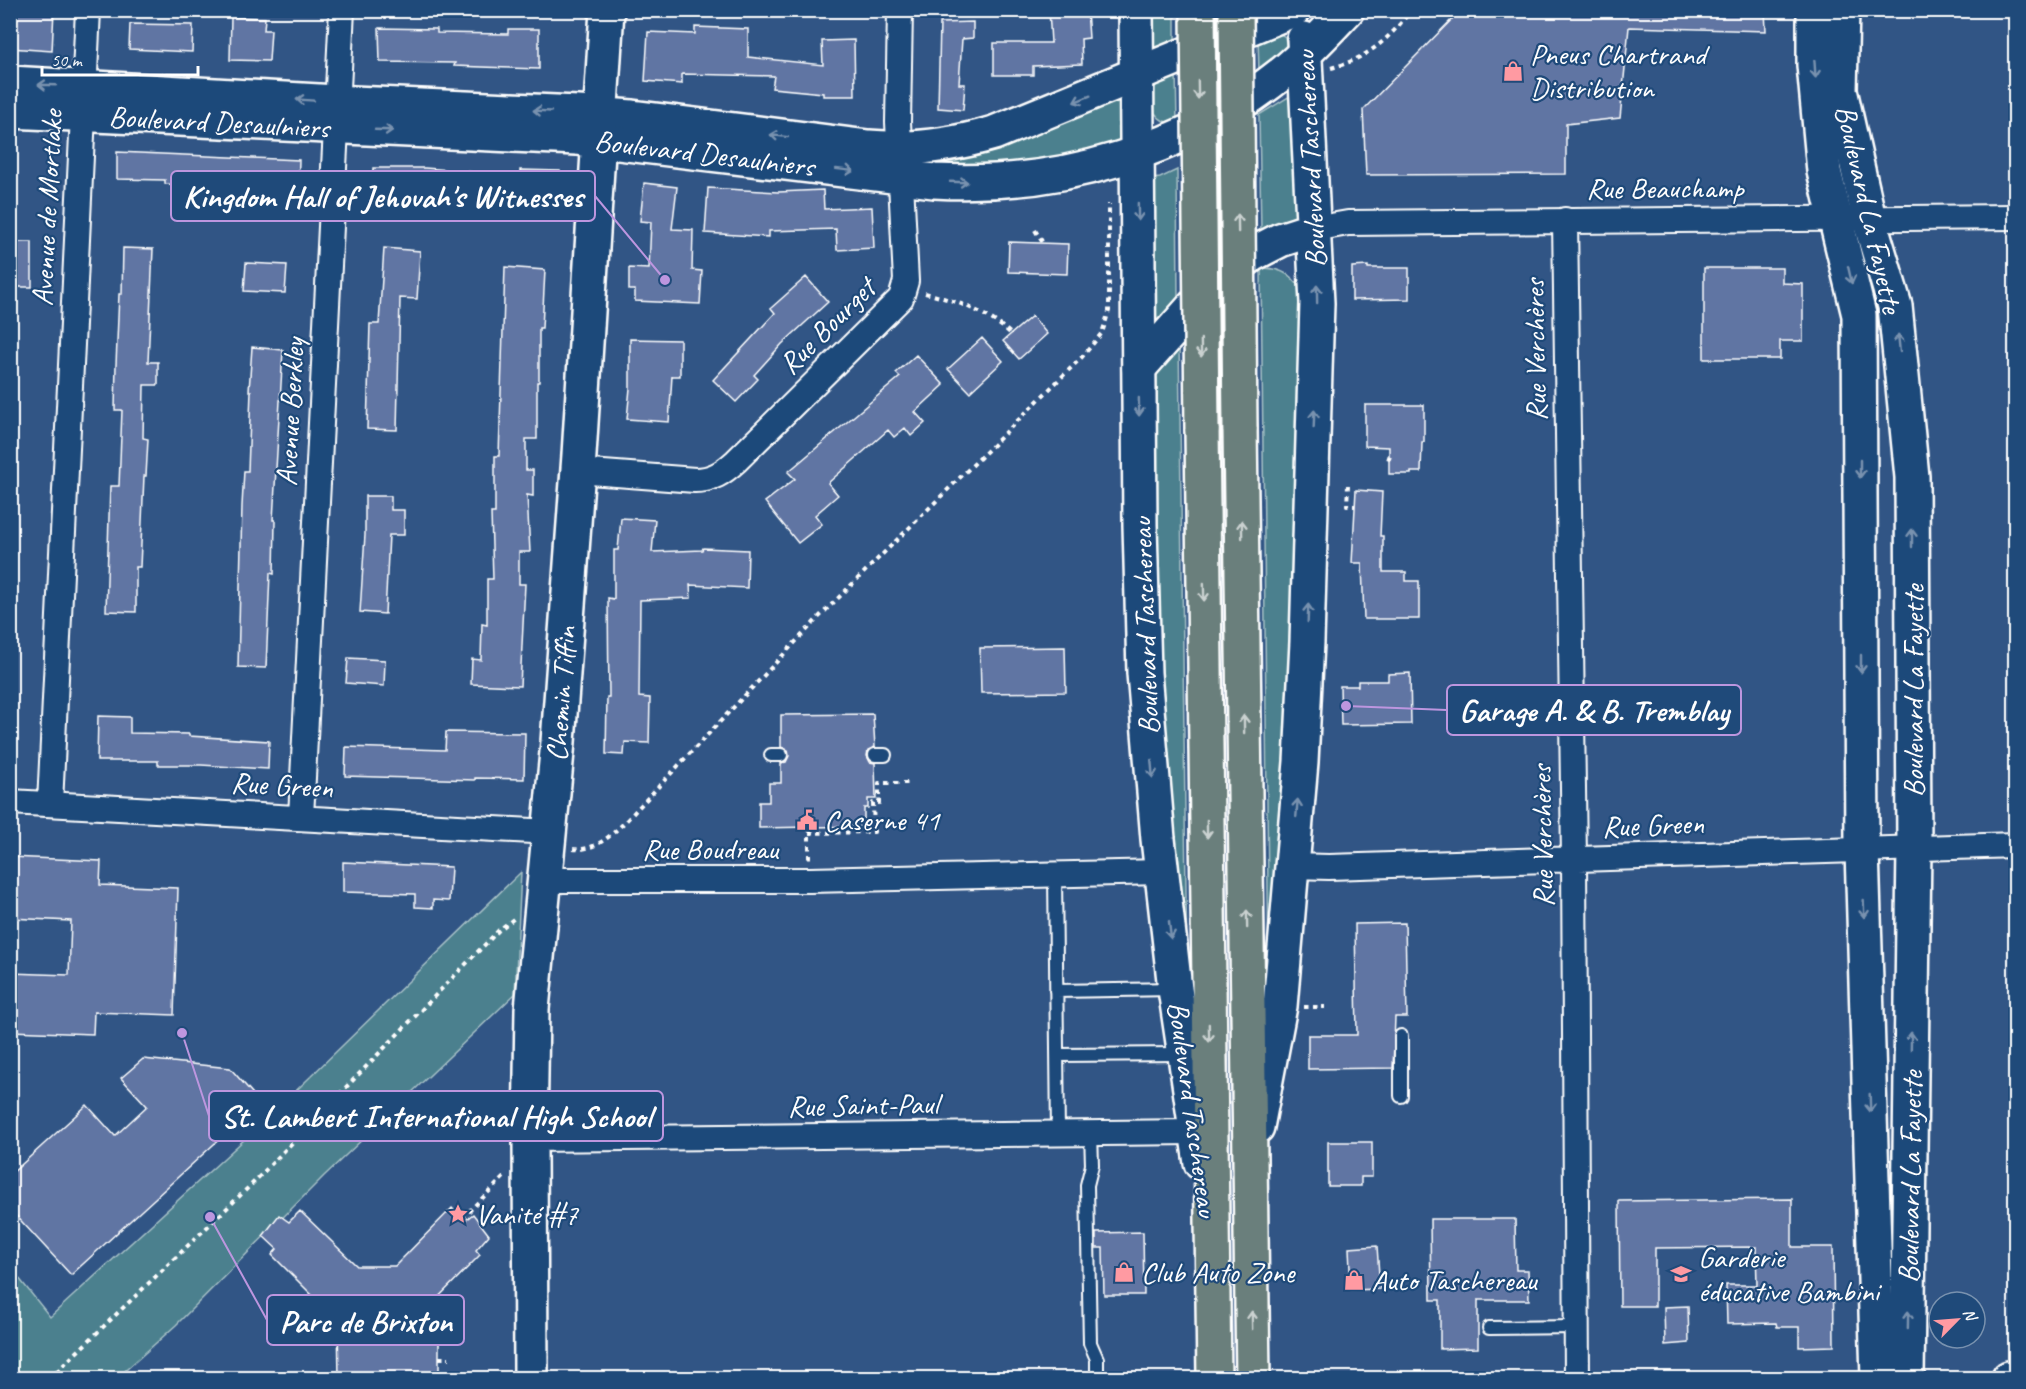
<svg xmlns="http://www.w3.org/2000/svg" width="2026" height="1389" viewBox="0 0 2026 1389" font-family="Caveat,sans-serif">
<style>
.green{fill:#4c808e;stroke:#a6c0c6;stroke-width:1.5}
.building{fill:#6175a3;stroke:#fff;stroke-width:1.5}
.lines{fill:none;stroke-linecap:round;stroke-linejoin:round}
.lane-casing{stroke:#fff;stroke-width:16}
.street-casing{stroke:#fff;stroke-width:28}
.secondary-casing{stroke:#fff;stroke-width:38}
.highway-casing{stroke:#fff;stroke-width:38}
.path{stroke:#fff;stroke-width:4;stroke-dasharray:4.5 4.5;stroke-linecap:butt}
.lane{stroke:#1f4a7a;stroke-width:12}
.street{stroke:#1f4a7a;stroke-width:24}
.secondary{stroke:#1f4a7a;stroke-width:33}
.highway{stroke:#6a7f7c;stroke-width:33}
.highway-bridge-casing{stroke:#fff;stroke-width:38;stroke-linecap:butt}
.highway-bridge{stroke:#6a7f7c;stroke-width:33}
.oneway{stroke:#7992af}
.oneway2{stroke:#cbd2d1}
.labels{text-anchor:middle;stroke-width:4.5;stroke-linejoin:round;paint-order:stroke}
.poi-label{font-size:30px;fill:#fff;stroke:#1f4a7a;text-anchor:start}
.street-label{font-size:30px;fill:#fff;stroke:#1f4a7a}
.leader{fill:none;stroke:#bd96df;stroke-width:2}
.callout-dot{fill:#bd96df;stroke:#1f4a7a;stroke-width:2}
.callout{fill:#1f4a7a;stroke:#bd96df;stroke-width:2}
.callout-label{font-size:32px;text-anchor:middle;font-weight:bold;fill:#fff}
</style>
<rect width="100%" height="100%" fill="#315585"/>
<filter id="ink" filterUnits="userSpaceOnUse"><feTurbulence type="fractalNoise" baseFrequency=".0167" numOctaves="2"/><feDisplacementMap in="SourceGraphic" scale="12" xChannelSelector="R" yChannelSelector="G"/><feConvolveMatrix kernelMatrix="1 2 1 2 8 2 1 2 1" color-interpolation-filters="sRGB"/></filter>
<g filter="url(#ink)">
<path class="green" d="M 1150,11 L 1175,11 L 1175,41 L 1150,52 Z
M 1279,33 L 1285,37 L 1287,49 L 1259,74 L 1258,36 Z
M 1176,71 L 1177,124 C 1167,124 1160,121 1155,113 C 1147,89 1156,82 1176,71 Z
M 1119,95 L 1120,147 L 1061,162 L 931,167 L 932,160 Z
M 1290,96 L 1298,215 L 1261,230 L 1259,115 Z
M 1177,170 L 1178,302 L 1155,327 L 1153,179 L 1160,178 Z
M 1261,268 C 1283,268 1295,276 1304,296 L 1292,695 L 1269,980 Z
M 1179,340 L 1187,971 L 1156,659 L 1151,380 Z
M 521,872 L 515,994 L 324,1176 L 176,1325 L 117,1378 L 11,1378 L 10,1267 L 50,1317 L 270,1116 Z"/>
<path class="building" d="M 10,10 L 54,10 L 52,51 L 10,48 Z
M 1049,10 L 1087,10 L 1089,38 L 1081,39 L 1082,64 L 1033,66 L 1033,75 L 994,75 L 994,43 L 1051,43 Z
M 1461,10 L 1765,10 L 1766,31 L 1629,27 L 1620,118 L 1566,124 L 1566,174 L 1366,175 L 1363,110 Z
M 231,17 L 265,18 L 264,30 L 271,30 L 269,61 L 230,60 Z
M 973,22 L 973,38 L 962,39 L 959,84 L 965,84 L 963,110 L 938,108 L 940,23 Z
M 130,24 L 193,25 L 192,52 L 129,49 Z
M 695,27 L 748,29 L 748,57 L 823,65 L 822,41 L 854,40 L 855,96 L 823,96 L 823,93 L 772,88 L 774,76 L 682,74 L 682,84 L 645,81 L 648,32 L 695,34 Z
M 379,28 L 437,29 L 437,33 L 508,34 L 508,29 L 539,29 L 539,69 L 454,66 L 455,63 L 380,62 Z
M 117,152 L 299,160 L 298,188 L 252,185 L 252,189 L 165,184 L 165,180 L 117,179 Z
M 373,168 L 425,168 L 487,173 L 486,202 L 425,198 L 425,203 L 394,203 L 394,211 L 372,211 Z
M 520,170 L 560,171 L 559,219 L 519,218 Z
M 644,183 L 677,187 L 672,229 L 693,230 L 692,270 L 702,271 L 700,304 L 635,301 L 635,290 L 629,290 L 629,268 L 649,269 L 651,222 L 640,221 Z
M 708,188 L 778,192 L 823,190 L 824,209 L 872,207 L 874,248 L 837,250 L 836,229 L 769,231 L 769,237 L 705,233 Z
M 10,242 L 32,242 L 32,287 L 10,287 Z
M 1009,242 L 1068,244 L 1067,274 L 1008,272 Z
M 123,248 L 153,249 L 148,362 L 158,362 L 158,385 L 144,385 L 143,438 L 148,439 L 146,476 L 144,476 L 140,567 L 136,567 L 136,612 L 106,611 L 110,486 L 119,486 L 122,410 L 115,410 L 116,365 L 119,294 L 122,294 Z
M 384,248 L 420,251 L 417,299 L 400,298 L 397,430 L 367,429 L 370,324 L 379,324 Z
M 246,263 L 287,265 L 285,293 L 244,291 Z
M 1368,266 L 1368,268 L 1409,268 L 1409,299 L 1352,300 L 1352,267 Z
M 505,267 L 545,270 L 542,328 L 539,328 L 539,382 L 537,382 L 537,439 L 526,439 L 526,470 L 533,470 L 533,496 L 527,495 L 530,552 L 519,552 L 519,584 L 525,584 L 520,686 L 471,684 L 472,659 L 481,660 L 482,624 L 487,625 L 487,579 L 493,579 L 491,513 L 495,513 L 495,456 L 499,456 Z
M 1704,268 L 1782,268 L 1782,283 L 1803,284 L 1803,341 L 1780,341 L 1780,359 L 1704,359 Z
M 806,277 L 828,302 L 782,344 L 754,375 L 758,379 L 736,402 L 713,380 L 775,313 L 771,308 Z
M 1032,316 L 1047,334 L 1019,359 L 1003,341 Z
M 982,338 L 1003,361 L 970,392 L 948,369 Z
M 630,339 L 680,340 L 680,376 L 672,376 L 669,422 L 627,419 L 630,388 Z
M 252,347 L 283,350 L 273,520 L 275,520 L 274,574 L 270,573 L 266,668 L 238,667 L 242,506 L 244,471 L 248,471 L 251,391 L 249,391 Z
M 916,355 L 944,385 L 915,412 L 925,423 L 911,436 L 905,428 L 894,437 L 888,430 L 828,483 L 838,495 L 815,515 L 822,524 L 798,543 L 765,502 L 795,479 L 788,472 L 900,377 L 896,373 Z
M 1365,405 L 1424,405 L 1424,442 L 1422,442 L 1421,472 L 1411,472 L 1411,474 L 1389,474 L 1389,447 L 1365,446 Z
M 1356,490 L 1382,492 L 1380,536 L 1383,536 L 1383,572 L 1406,572 L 1406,581 L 1419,581 L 1419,619 L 1364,619 L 1362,563 L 1352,563 Z
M 365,496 L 391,496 L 391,510 L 404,510 L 404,535 L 389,535 L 385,614 L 360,612 L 365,535 Z
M 621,518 L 655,520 L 652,552 L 702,550 L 703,548 L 748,550 L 747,588 L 690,585 L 691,598 L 640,600 L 639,697 L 650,698 L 649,743 L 625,742 L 624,755 L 606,754 L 607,697 L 609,697 L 608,598 L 614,599 L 614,550 L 618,550 Z
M 1065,647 L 1066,692 L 981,693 L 980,648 Z
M 348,658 L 385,660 L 384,686 L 346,683 Z
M 1410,673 L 1411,724 L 1341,725 L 1340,686 L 1358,686 L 1358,681 L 1388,681 L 1388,674 Z
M 873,714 L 875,747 L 868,750 L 867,756 L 870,762 L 875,763 L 876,799 L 868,799 L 868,808 L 864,808 L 864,826 L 759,828 L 759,802 L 769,802 L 769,783 L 781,783 L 781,763 L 786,762 L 789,756 L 788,750 L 781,747 L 781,715 Z
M 98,716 L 130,717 L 130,733 L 189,734 L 189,736 L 269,741 L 268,769 L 201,765 L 158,765 L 158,761 L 97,761 Z
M 446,732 L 525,733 L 524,779 L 475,778 L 475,780 L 345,776 L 346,747 L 445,750 Z
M 10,857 L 101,861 L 100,885 L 178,888 L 174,1015 L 94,1012 L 93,1034 L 10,1031 L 10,973 L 69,975 L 71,921 L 10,918 Z
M 343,862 L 451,867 L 449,901 L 433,900 L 433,908 L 415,907 L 415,894 L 343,892 Z
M 1405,923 L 1407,1017 L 1395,1017 L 1393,1068 L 1308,1069 L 1308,1035 L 1357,1035 L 1355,924 Z
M 143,1059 L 230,1068 L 260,1102 L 71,1275 L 10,1209 L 10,1175 L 87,1105 L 115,1136 L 147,1106 L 121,1078 Z
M 1328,1142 L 1372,1142 L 1372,1177 L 1361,1177 L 1361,1186 L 1328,1186 Z
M 1792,1199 L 1792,1247 L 1833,1247 L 1834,1346 L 1799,1347 L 1799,1327 L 1777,1327 L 1776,1323 L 1727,1324 L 1726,1285 L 1757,1285 L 1756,1247 L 1655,1248 L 1655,1306 L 1620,1306 L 1619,1201 Z
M 452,1208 L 464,1221 L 473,1214 L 489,1235 L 476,1250 L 480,1255 L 409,1327 L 439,1327 L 439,1378 L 339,1378 L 338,1321 L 272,1255 L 277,1249 L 263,1236 L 279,1215 L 289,1222 L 300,1211 L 357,1266 L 395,1266 Z
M 1430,1219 L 1515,1219 L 1516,1270 L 1528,1270 L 1529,1300 L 1478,1300 L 1478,1348 L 1440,1349 L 1440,1300 L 1431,1300 Z
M 1143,1232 L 1144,1295 L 1104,1295 L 1103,1248 L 1096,1248 L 1096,1233 Z
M 1377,1246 L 1380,1289 L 1351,1290 L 1349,1248 Z
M 1688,1306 L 1689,1343 L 1665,1345 L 1664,1307 Z"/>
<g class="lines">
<g class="lane-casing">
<path id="lane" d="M 771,755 L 781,755
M 875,755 L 885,755
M 1055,876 L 1058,1134
M 1056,991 L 1175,989
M 1401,1036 L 1401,1096
M 1058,1055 L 1182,1054
M 1091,1133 L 1092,1165 L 1087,1185 L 1090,1343 L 1097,1359 L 1097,1378
M 1489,1328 L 1577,1327"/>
</g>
<g class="street-casing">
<path id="street" d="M 1565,220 L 1574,859 L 1577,1378
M 1314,229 L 1348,223 L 2016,217
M 577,471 L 695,480 C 712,480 723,473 736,461 L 901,298 L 906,281 L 898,122 L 900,10
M 10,802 L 550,832
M 50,804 L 88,10
M 301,817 L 342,10
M 1292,866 L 1329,867 L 2016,845
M 545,880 L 810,880 L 1162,872
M 530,1139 L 1196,1132"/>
</g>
<g class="secondary-casing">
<g id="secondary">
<path d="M 1136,10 L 1140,525 L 1144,673 L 1158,839 L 1175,989 L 1201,1163"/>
<path d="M 1814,10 L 1814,65 L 1824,171 L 1859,315 L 1862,850 L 1878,1378"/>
<path d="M 1842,10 L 1840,90 L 1869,219 L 1895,306 L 1912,477 L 1914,848 L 1907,1378"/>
<path d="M 10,83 L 353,103 L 578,113 L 632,117 L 868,147 C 911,151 953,145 994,133 L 1293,10"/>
<path id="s1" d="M 10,111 L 577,138 L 934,181 C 1060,188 1186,151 1285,71 C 1307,53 1327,31 1347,10"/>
<path d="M 1139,368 L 1194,306 L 1251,255 L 1280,240 L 1314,229"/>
<path d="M 1257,1127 L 1280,1006 L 1301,762 L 1307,642 L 1317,303 L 1304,39"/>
<path d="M 531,1378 L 530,1139 L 532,1009 L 558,742 L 579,455 L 607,10"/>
<path d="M 2009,1378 L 2016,1378"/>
</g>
</g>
<g class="highway-casing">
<path id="highway" d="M 1240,428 L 1253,1378
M 1202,429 L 1214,1378"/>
</g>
<path class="path" d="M 1331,68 C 1366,59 1390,39 1411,10
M 1035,230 L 1043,243
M 925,293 C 957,301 985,311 1010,333
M 1387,457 L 1393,459
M 1348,485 L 1347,506 L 1355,506
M 809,827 L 809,859
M 809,833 L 874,832 L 873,803 L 879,803 L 879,783 L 908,783
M 573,849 C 595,851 609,837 624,823 L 821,615 L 1082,357 L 1102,333 L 1109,311 L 1109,204
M 1304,1007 L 1325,1007
M 462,1218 L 504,1177
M 439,1358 L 449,1358
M 50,1378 L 251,1185 L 499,930 L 516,917"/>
<use href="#lane" class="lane"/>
<use href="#street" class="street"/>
<use href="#secondary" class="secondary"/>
<use href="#highway" class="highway"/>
<g class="highway-bridge-casing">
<path id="highway-bridge" d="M 1198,10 L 1202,429
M 1236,10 L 1240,428"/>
</g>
<use href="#highway-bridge" class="highway-bridge"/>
</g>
<defs><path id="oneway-shaft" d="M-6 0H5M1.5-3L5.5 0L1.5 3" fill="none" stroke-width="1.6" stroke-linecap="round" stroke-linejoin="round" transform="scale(1.5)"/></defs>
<g class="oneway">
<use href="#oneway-shaft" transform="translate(1815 69) rotate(86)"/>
<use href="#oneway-shaft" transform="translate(47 85) rotate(-178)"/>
<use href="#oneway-shaft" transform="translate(1082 99) rotate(158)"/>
<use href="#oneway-shaft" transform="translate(305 100) rotate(-176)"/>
<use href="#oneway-shaft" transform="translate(542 111) rotate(-177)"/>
<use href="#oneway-shaft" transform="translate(384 130) rotate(2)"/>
<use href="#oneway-shaft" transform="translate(779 136) rotate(-173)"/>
<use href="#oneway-shaft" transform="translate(845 170) rotate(7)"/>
<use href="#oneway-shaft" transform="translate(959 182) rotate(2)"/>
<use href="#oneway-shaft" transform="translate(1138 212) rotate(89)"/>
<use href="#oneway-shaft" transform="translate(1850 275) rotate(77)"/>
<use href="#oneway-shaft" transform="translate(1317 294) rotate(-91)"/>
<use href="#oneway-shaft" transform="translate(1899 343) rotate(-96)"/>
<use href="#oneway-shaft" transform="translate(1139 407) rotate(89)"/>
<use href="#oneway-shaft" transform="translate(1314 419) rotate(-88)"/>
<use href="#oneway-shaft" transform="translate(1860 469) rotate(90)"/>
<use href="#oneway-shaft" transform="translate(1912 538) rotate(-90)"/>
<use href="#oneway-shaft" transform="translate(1308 613) rotate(-88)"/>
<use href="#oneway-shaft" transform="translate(1861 664) rotate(90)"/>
<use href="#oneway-shaft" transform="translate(1152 769) rotate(85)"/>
<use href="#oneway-shaft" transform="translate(1297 808) rotate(-85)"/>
<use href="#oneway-shaft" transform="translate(1864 909) rotate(88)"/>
<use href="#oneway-shaft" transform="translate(1170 930) rotate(83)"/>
<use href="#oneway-shaft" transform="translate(1911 1041) rotate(-89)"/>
<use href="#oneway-shaft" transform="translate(1870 1103) rotate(88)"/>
<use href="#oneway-shaft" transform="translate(1908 1320) rotate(-89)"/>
</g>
<g class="oneway2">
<use href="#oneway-shaft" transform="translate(1198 90) rotate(89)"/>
<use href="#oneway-shaft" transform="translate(1238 223) rotate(-91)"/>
<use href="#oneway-shaft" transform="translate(1201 348) rotate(89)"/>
<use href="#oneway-shaft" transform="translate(1242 529) rotate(-91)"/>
<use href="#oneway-shaft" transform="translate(1204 592) rotate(89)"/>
<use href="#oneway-shaft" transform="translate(1244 724) rotate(-91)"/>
<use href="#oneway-shaft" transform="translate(1207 829) rotate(89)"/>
<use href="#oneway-shaft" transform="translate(1247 919) rotate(-91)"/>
<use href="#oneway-shaft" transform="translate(1209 1033) rotate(89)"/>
<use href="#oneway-shaft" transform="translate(1252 1320) rotate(-91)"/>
</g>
</g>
<defs>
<g id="shop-bare" transform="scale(1.62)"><path d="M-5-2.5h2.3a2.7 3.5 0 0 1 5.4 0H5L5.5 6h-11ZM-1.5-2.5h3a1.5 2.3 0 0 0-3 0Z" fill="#ff9aa2" stroke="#1f4a7a" stroke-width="2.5" paint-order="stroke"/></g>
<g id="civic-bare" transform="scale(1.62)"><path d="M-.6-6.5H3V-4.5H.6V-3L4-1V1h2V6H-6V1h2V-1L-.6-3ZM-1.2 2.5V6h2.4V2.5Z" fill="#ff9aa2" stroke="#1f4a7a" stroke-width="2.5" paint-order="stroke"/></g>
<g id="sight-bare" transform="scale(1.62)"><path d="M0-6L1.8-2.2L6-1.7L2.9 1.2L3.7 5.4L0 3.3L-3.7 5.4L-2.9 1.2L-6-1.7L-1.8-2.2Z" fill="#ff9aa2" stroke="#1f4a7a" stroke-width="2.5" paint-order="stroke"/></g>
<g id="school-bare" transform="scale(1.62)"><path d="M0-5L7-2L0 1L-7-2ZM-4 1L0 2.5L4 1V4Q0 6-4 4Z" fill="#ff9aa2" stroke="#1f4a7a" stroke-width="2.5" paint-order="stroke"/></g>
</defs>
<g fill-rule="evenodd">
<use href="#shop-bare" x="1513" y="71"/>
<use href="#civic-bare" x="807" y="820"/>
<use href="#sight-bare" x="458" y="1214"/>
<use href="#shop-bare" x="1124" y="1272"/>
<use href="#school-bare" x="1681" y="1274"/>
<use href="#shop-bare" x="1354" y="1280"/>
</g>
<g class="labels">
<g class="poi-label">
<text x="1530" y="64">Pneus Chartrand<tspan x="1530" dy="34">Distribution</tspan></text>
<text x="824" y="830">Caserne 41</text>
<text x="475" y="1224">Vanité #7</text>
<text x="1698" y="1267">Garderie<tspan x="1698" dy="34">éducative Bambini</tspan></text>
<text x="1141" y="1282">Club Auto Zone</text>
<text x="1371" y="1290">Auto Taschereau</text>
</g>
<g class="street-label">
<text transform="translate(219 122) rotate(3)" y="10">Boulevard Desaulniers</text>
<text dy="10" stroke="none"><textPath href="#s1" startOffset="696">Boulevard Desaulniers</textPath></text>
<text transform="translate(1310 159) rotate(-93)" y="10">Boulevard Taschereau</text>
<text x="1665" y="198">Rue Beauchamp</text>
<text transform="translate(47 208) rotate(-87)" y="10">Avenue de Mortlake</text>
<text transform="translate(1869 209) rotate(77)" y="10">Boulevard La Fayette</text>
<text transform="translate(827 326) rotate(-45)" y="10">Rue Bourget</text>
<text transform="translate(1535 350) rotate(-91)" y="10">Rue Verchères</text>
<text transform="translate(290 412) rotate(-87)" y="10">Avenue Berkley</text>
<text transform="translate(1145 626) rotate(-92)" y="10">Boulevard Taschereau</text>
<text transform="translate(1913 691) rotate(-90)" y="10">Boulevard La Fayette</text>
<text transform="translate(561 694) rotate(-86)" y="10">Chemin Tiffin</text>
<text transform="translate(282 785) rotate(3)" y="10">Rue Green</text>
<text transform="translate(1653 825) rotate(-2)" y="10">Rue Green</text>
<text transform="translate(1542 836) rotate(-91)" y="10">Rue Verchères</text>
<text x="710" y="859">Rue Boudreau</text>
<text transform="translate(863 1105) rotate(-1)" y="10">Rue Saint-Paul</text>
<text transform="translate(1193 1109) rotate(82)" y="10">Boulevard Taschereau</text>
<text transform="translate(1910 1177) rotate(-89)" y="10">Boulevard La Fayette</text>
</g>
</g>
<path class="leader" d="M665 280L595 196M1346 706L1447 710M182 1033L209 1116M210 1217L267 1320"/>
<g class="callout-dot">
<circle cx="665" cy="280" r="6"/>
<circle cx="1346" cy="706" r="6"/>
<circle cx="182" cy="1033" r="6"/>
<circle cx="210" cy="1217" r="6"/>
</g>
<g class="callout">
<rect x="171" y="171" width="424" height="50" rx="6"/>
<rect x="1447" y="685" width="294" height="50" rx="6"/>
<rect x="209" y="1091" width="454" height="50" rx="6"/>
<rect x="267" y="1295" width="197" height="50" rx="6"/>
</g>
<g class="callout-label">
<text x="383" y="207">Kingdom Hall of Jehovah's Witnesses</text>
<text x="1594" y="721">Garage A. &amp; B. Tremblay</text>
<text x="436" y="1127">St. Lambert International High School</text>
<text x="366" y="1332">Parc de Brixton</text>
</g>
<rect width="2026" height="1389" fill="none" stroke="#1f4a7a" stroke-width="36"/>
<rect x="18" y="18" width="1990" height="1353" fill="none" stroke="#fff" stroke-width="2" filter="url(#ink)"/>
<g transform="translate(1957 1320) rotate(65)"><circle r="28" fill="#1f4a7a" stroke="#7992af" stroke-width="1.5"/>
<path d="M0-4.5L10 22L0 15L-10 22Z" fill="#ff9aa2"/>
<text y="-9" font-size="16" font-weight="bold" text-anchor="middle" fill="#ffffff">N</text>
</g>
<path d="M42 66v9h156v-9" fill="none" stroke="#ffffff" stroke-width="3"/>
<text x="51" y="66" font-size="18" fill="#ffffff" stroke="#1f4a7a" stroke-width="4.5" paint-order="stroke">50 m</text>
</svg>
